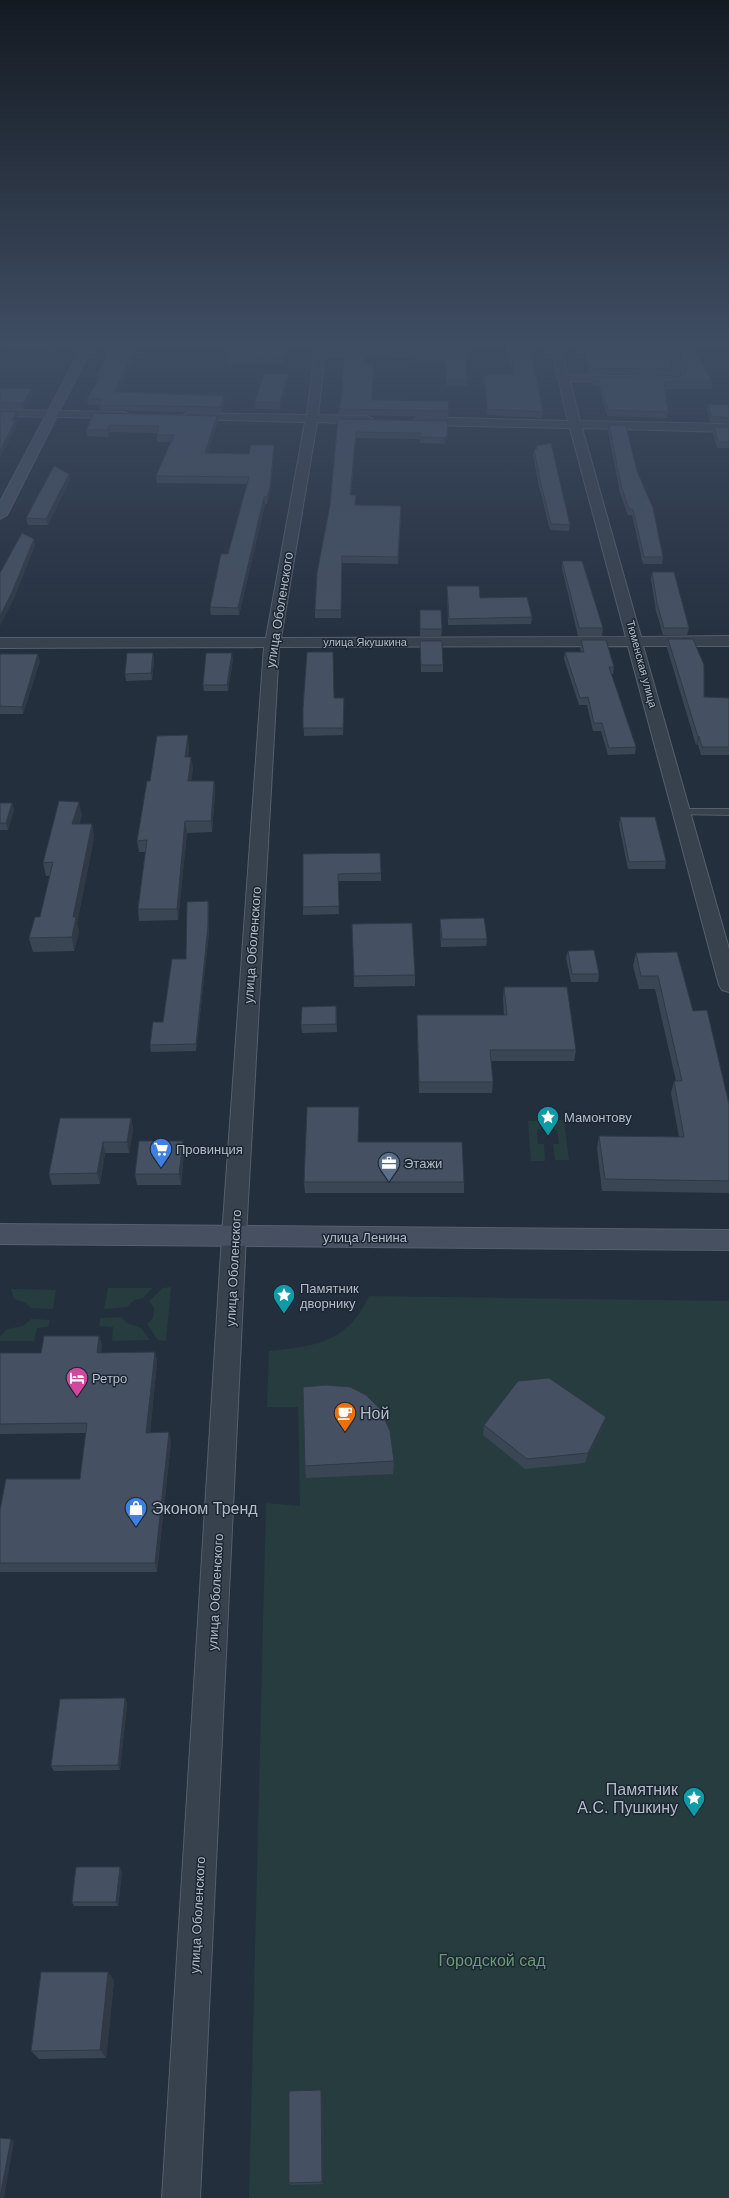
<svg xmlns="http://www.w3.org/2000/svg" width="729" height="2198" viewBox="0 0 729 2198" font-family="Arial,sans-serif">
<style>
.green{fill:#263c3f}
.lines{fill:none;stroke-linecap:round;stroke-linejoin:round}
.lane-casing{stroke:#565f6c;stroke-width:2}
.street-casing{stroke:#565f6c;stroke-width:2}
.secondary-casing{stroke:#565f6c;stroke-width:2}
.lane{fill:#38414e;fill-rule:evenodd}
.street{fill:#38414e;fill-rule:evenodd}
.secondary{fill:#465061;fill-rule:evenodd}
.wall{fill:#3b4654}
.shaded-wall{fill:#303945}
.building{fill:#455162;stroke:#303945}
.labels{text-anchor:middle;stroke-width:3;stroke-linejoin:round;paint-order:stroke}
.far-street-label{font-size:11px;fill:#b4bcc9;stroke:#1d2633}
.street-label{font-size:13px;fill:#b4bcc9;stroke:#1d2633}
.poi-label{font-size:13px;fill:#b4bcc9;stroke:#1d2633;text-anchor:start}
.near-poi-label{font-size:16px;fill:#b4bcc9;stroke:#1d2633;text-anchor:start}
.near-park-label{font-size:16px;fill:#6b9a76;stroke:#1d2633}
</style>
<rect width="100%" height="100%" fill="#242f3e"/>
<path class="green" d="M 550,1120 L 564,1120 L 569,1160 L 555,1160 L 553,1144 L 559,1144 L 557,1130 L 551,1129 Z
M 528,1121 L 541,1121 L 541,1129 L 537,1130 L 538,1144 L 544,1144 L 545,1161 L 531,1161 Z
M 171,1287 L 166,1341 L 158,1340 L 147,1324 L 153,1318 L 154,1308 L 149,1301 L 163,1288 Z
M 108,1288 L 152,1288 L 143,1298 L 134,1300 L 127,1307 L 104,1309 Z
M 11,1289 L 56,1290 L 53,1309 L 31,1308 L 24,1302 L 14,1299 Z
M 369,1296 L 729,1301 L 729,2198 L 249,2198 L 266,1503 L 300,1506 L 298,1407 L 267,1407 L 269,1351 C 316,1346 347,1343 369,1296 Z
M 121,1317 L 127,1323 L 141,1328 L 150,1340 L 112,1341 L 113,1327 L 99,1326 L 100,1318 Z
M 31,1319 L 50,1320 L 48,1327 L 37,1328 L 34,1341 L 0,1341 L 0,1336 L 7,1329 L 23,1326 Z"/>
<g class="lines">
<g class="lane-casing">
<path id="lane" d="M 682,809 L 729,809 L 729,815 L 679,814 L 679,810 Z"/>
</g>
<g class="street-casing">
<path id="street" d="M 316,343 L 326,343 L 326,349 L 432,350 L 433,343 L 443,343 L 442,353 L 437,356 L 325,355 L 318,415 L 368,416 L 374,420 L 368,424 L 317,422 L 281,638 L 626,637 L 570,428 L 418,425 L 412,421 L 418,417 L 568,421 L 550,343 L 560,343 L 568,375 L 670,377 L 673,376 L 664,343 L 674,343 L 685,377 L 676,382 L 570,381 L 580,421 L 729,424 L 729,432 L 582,428 L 641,637 L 729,636 L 729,646 L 643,646 L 729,949 L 729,992 L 722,990 L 719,985 L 628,646 L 279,647 L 246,1236 L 200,2198 L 162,2198 L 222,1236 L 264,647 L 0,648 L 0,638 L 266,638 L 305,422 L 188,419 L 182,416 L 188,413 L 307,415 Z
M 0,410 L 124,412 L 130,415 L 124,418 L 0,416 Z"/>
</g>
<g class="secondary-casing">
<path id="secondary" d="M 84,343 L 94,343 L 7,515 L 0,519 L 0,502 Z
M 0,1224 L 729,1230 L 729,1250 L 0,1244 Z"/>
</g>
<use href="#lane" class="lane"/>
<use href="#street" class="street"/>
<use href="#secondary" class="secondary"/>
</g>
<path class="wall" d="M 0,343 L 60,343 L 55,351 L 8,350 L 7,344 Z
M 114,343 L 118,392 L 224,396 L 225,402 L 221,413 L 100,410 L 99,405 L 88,405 L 87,399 L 97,382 L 96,376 Z
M 232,343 L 290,343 L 284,363 L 228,362 L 227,356 Z
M 346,343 L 366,343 L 365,348 L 346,348 Z
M 414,343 L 433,343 L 431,348 L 414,348 Z
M 443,343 L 465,343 L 467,380 L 467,386 L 446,385 L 446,361 L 414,361 L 414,351 L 438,351 L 444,347 L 444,343 Z
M 507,343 L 530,343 L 543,412 L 542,418 L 487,415 L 484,381 L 485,375 L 512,375 Z
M 580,343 L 665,343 L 672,369 L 671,375 L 589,374 Z
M 674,343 L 692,343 L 712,382 L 711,389 L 665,389 L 668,412 L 667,418 L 607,416 L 599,386 L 593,386 L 592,383 L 592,377 L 678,377 L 685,372 Z
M 365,357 L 364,363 L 374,364 L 372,400 L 449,401 L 448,417 L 339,415 L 339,409 L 343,389 L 342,389 L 342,382 Z
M 288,380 L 280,409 L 255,409 L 255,402 Z
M 0,388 L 32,389 L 33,395 L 24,409 L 0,409 Z
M 708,404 L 729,405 L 729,424 L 710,422 L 707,410 Z
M 94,413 L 217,416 L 218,422 L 207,454 L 249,454 L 274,445 L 274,452 L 270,494 L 267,504 L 265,504 L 239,615 L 211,615 L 210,607 L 228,554 L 247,484 L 157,483 L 156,476 L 171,442 L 157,442 L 157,435 L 158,433 L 110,432 L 108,437 L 87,436 L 86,430 Z
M 338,419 L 448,421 L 447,442 L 444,444 L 420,443 L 420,439 L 356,438 L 351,495 L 356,495 L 355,505 L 401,513 L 398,564 L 342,563 L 341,618 L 315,618 L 315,610 L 330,505 Z
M 609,425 L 637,471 L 663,557 L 662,564 L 643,564 L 632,515 L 628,515 L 620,493 L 608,431 Z
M 714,427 L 729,427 L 729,448 L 717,448 L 713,433 Z
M 536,446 L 570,525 L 569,531 L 550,530 L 539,486 L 533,455 L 534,449 L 536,449 Z
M 69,474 L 70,480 L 48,525 L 28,525 L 26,518 Z
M 562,561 L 603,628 L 602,636 L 578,636 L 562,568 Z
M 652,572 L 689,628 L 687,635 L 663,635 L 656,611 L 651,579 Z
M 447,586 L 532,617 L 531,624 L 448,625 Z
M 420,610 L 442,629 L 441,636 L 420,636 Z
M 668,639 L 704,697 L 729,698 L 729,755 L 701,755 L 698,745 L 696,745 L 667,648 Z
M 581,640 L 614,667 L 613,674 L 611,674 L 636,747 L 635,754 L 608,755 L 601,731 L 593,731 L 587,705 L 579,705 L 564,659 L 565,652 L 581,652 L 580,648 Z
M 420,641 L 443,665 L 443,672 L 421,672 Z
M 153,653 L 154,660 L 152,680 L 126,681 L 125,674 Z
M 0,654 L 40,661 L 23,714 L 0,714 Z
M 233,659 L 228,691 L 204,691 L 203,685 Z
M 334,698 L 344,706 L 343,735 L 304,736 L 303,708 Z
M 189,747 L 188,757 L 193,768 L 191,781 L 214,781 L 215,792 L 212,832 L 187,833 L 178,920 L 139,921 L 138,909 L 145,852 L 139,852 L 137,841 L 150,781 Z
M 0,803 L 12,803 L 14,810 L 8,830 L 0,830 Z
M 82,815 L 79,824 L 92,824 L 94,838 L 77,923 L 79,931 L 74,951 L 33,952 L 29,938 L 40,917 L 50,876 L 46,876 L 43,863 Z
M 620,817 L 666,861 L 665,869 L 628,869 L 619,825 Z
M 303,854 L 381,873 L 381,881 L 338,881 L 339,914 L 303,915 Z
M 208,901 L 209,909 L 209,933 L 196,1051 L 151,1052 L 150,1045 L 163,1022 L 186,959 Z
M 440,919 L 487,939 L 486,946 L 441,947 L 440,926 Z
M 352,924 L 415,975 L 415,986 L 354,987 Z
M 568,951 L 599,974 L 598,982 L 571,982 L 566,958 Z
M 636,953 L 693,1011 L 729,1104 L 729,1193 L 602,1191 L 597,1148 L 599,1136 L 679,1137 L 671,1093 L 674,1081 L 676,1081 L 655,989 L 639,989 L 633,966 Z
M 504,987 L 576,1050 L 574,1061 L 491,1061 L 493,1082 L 492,1093 L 419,1093 L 417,1026 L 417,1015 L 504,1015 L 503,998 Z
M 336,1006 L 337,1032 L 302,1033 L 301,1025 Z
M 131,1118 L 133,1129 L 129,1153 L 105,1153 L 100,1184 L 52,1185 L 49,1174 Z
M 358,1142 L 464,1182 L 464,1193 L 305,1193 L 304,1182 Z
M 184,1152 L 181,1185 L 137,1185 L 135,1174 Z
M 99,1336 L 102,1346 L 101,1353 L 155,1352 L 157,1362 L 150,1433 L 171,1442 L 157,1572 L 0,1572 L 0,1510 L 80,1479 L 86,1433 L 0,1434 L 0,1353 L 41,1353 Z
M 484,1425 L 604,1427 L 585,1463 L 525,1469 L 483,1435 Z
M 394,1461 L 393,1474 L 306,1478 L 305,1466 Z
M 125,1698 L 127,1704 L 120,1770 L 54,1771 L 51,1766 Z
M 122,1872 L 118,1906 L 74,1906 L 72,1902 Z
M 108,1972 L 114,1981 L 106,2058 L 39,2059 L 31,2051 Z
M 322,2092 L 323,2184 L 290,2185 L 289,2183 Z"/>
<path class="shaded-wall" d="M 2,343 L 9,343 L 0,351 L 0,345 Z
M 55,343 L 60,343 L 55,351 L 54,345 Z
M 138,343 L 142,343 L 115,398 L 114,392 Z
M 288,343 L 290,343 L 284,363 L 283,358 Z
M 288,374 L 288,380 L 280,409 L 280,403 Z
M 32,389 L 33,395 L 24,409 L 23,403 Z
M 224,396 L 225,402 L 221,413 L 221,407 Z
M 17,412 L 18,418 L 16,420 L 17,426 L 0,458 L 0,450 L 12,420 Z
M 217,416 L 218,422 L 205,460 L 205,453 Z
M 109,425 L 110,432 L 108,437 L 107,430 Z
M 356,432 L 356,438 L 350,502 L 350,495 Z
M 447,436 L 447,442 L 444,444 L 444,438 Z
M 274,445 L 274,452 L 270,494 L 267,504 L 267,497 Z
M 69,474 L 70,480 L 48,525 L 46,519 Z
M 264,497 L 265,504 L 239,615 L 238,608 Z
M 34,539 L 35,546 L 14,599 L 0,626 L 0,616 Z
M 153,653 L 154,660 L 152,680 L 151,673 Z
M 232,653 L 233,659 L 228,691 L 227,685 Z
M 38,654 L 40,661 L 23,714 L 22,707 Z
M 188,735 L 189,747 L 187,768 L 185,757 Z
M 699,736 L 698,745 L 696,745 L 698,737 Z
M 191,757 L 193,768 L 190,793 L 188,781 Z
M 214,781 L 215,792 L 212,832 L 211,821 Z
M 79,802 L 82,815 L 75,838 L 72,824 Z
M 12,803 L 14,810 L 8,830 L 6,823 Z
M 185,821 L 187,833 L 178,920 L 177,909 Z
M 92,824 L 94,838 L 77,923 L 79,931 L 74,951 L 72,937 L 73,917 Z
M 208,901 L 209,909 L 209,933 L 196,1051 L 196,1044 Z
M 131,1118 L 133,1129 L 129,1153 L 127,1142 Z
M 183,1141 L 184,1152 L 181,1185 L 179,1174 Z
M 103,1142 L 105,1153 L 100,1184 L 97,1173 Z
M 99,1336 L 102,1346 L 100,1363 L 97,1353 Z
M 155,1352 L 157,1362 L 149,1442 L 146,1433 Z
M 606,1417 L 604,1427 L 585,1463 L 588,1453 Z
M 169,1432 L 171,1442 L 157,1572 L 155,1563 Z
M 125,1698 L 127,1704 L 120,1770 L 118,1765 Z
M 120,1867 L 122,1872 L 118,1906 L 116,1902 Z
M 108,1972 L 114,1981 L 106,2058 L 100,2050 Z
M 321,2090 L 322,2092 L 323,2184 L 322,2182 Z
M 11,2139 L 14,2141 L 4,2198 L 0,2198 Z"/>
<path class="building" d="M 8,343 L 55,343 L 54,345 L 7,344 Z
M 114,343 L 138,343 L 114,392 L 224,396 L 221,407 L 99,405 L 102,399 L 87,399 L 100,377 L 96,376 Z
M 232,343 L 288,343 L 283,358 L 227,356 Z
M 444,343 L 465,343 L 467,380 L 446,379 L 446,355 L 414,355 L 414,351 L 438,351 L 444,347 Z
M 509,343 L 530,343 L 543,412 L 487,409 L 485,375 L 514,375 Z
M 582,343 L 665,343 L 672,369 L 590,368 Z
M 678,343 L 692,343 L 712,382 L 664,382 L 668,412 L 608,410 L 599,380 L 594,380 L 592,377 L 678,377 L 687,370 Z
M 345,351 L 365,351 L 364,363 L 374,364 L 371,400 L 449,401 L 448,411 L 339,409 L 344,382 L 342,382 Z
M 264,374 L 288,374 L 280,403 L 255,402 Z
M 0,388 L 32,389 L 23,403 L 0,403 Z
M 708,404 L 729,405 L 729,418 L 711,416 Z
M 0,411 L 17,412 L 12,420 L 16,420 L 0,450 Z
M 94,413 L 217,416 L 205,453 L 249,454 L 251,445 L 274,445 L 270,487 L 267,497 L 264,497 L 238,608 L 210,607 L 221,554 L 228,554 L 249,477 L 156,476 L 174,435 L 157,435 L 159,426 L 109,425 L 107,430 L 86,430 Z
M 338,419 L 448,421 L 447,436 L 444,438 L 420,437 L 421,433 L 356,432 L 350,495 L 356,495 L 355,505 L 401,506 L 398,557 L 342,556 L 341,610 L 315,610 L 317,573 L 330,505 Z
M 609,425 L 626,425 L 637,471 L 653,508 L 663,557 L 644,557 L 633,509 L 629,509 L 621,486 Z
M 714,427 L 729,427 L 729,442 L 718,442 Z
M 551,443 L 570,525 L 551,524 L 540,480 L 534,449 L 537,449 L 536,446 Z
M 54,466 L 69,474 L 46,519 L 26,518 Z
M 22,533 L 34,539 L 12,592 L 0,616 L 0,573 Z
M 562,561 L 582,561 L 603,628 L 579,628 Z
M 652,572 L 674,572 L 689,628 L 664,628 L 657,603 Z
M 447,586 L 479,586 L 480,598 L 527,597 L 532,617 L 449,619 Z
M 420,610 L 441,610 L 442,629 L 420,629 Z
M 668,639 L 693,639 L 704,665 L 704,697 L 729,698 L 729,747 L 702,747 L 699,736 L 698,737 Z
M 581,640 L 606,640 L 614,667 L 609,667 L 636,747 L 609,748 L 602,723 L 594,723 L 588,697 L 580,698 L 565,652 L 584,652 Z
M 420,641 L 442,641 L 443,665 L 421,665 Z
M 307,652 L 333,652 L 334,698 L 344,698 L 343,728 L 303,728 L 303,708 Z
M 127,653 L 153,653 L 151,673 L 125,674 Z
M 206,653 L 232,653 L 227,685 L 203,685 Z
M 0,654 L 38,654 L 22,707 L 0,706 Z
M 188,735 L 185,757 L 191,757 L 188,781 L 214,781 L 211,821 L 185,821 L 177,909 L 138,909 L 147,840 L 137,841 L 147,781 L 150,781 L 157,736 Z
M 59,801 L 79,802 L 72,824 L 92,824 L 73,917 L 76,917 L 72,937 L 29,938 L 35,917 L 40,917 L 53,862 L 43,863 Z
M 0,803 L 12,803 L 6,823 L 0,823 Z
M 620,817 L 655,817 L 666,861 L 629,862 Z
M 380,853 L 381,873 L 338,874 L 339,906 L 303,907 L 303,854 Z
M 208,901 L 208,926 L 196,1044 L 150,1045 L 153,1022 L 163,1022 L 172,959 L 186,959 L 187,902 Z
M 484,918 L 487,939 L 442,939 L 440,919 Z
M 412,923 L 415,975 L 354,976 L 352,924 Z
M 594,950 L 599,974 L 572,974 L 568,951 Z
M 677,952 L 693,1011 L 707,1010 L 729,1104 L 729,1181 L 605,1179 L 599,1136 L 684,1137 L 674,1081 L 682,1081 L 658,976 L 641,976 L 636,953 Z
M 504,987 L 567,987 L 576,1050 L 490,1050 L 493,1082 L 419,1082 L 417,1015 L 507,1015 Z
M 336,1006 L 336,1024 L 301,1025 L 302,1007 Z
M 307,1107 L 359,1107 L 358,1142 L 462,1142 L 464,1182 L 304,1182 Z
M 60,1118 L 131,1118 L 127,1142 L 103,1142 L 97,1173 L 49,1174 Z
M 139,1141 L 183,1141 L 179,1174 L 135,1174 Z
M 44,1336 L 99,1336 L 97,1353 L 155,1352 L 146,1433 L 169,1432 L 155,1563 L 0,1563 L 0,1510 L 6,1479 L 80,1479 L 87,1423 L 0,1424 L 0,1353 L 41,1353 Z
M 549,1378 L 606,1417 L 588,1453 L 527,1459 L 484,1425 L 518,1381 Z
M 326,1385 L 350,1387 L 366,1395 L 380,1409 L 390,1431 L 394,1461 L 305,1466 L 303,1387 Z
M 125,1698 L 118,1765 L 51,1766 L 60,1699 Z
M 76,1867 L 120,1867 L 116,1902 L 72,1902 Z
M 41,1972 L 108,1972 L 100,2050 L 31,2051 Z
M 321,2090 L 322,2182 L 289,2183 L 289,2091 Z
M 0,2138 L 11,2139 L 0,2197 Z"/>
<linearGradient id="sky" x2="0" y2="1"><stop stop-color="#141a22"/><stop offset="0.53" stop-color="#3f4d63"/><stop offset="1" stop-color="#3f4d63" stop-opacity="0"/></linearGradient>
<rect width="729" height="651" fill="url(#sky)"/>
<defs>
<g id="sight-pin" transform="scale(1.15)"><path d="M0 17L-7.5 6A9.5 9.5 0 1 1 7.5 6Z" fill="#0f9aa8" stroke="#1d2633"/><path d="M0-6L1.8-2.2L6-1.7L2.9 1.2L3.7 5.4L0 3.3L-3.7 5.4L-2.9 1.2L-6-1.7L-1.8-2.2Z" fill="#fff"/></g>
<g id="supermarket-pin" transform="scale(1.15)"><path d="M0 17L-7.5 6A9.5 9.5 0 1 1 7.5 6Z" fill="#3f7fe0" stroke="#1d2633"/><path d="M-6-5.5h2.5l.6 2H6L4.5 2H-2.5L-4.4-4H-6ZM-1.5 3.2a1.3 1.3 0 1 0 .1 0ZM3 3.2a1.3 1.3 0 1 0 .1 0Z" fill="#fff"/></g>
<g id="office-pin" transform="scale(1.15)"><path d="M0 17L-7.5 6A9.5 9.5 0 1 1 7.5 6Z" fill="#5c6f8a" stroke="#1d2633"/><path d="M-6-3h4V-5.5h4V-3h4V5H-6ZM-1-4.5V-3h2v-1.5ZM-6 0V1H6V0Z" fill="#fff"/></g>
<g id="hotel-pin" transform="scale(1.15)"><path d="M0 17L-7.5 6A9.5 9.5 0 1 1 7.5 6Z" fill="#d1479c" stroke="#1d2633"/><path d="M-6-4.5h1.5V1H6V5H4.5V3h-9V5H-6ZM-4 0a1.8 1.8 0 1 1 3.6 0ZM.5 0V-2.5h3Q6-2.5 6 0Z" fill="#fff"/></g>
<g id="cafe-pin" transform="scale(1.15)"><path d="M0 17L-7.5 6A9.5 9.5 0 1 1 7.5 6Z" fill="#e8710a" stroke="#1d2633"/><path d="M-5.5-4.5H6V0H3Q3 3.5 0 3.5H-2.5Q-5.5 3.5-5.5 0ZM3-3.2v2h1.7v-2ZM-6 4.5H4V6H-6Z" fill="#fff"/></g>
<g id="shop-pin" transform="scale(1.15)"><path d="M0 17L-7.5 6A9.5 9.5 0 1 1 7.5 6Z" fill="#3f7fe0" stroke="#1d2633"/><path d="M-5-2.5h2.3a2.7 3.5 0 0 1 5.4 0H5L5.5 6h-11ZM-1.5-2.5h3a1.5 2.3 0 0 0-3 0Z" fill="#fff"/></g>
</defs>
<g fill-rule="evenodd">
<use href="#sight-pin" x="548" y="1117"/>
<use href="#supermarket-pin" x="161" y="1149"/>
<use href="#office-pin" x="389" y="1163"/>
<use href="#sight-pin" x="284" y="1295"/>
<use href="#hotel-pin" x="77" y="1378"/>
<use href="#cafe-pin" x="345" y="1413"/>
<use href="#shop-pin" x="136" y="1508"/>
<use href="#sight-pin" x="694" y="1798"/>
</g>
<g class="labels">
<g class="far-street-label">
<text x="365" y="646">улица Якушкина</text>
<text transform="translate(642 664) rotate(75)" y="4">Тюменская улица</text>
</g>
<g class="street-label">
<text transform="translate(279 610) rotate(-81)" y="5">улица Оболенского</text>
<text transform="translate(252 945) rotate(-86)" y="5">улица Оболенского</text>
<text x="365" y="1242">улица Ленина</text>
<text transform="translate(233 1268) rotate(-87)" y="5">улица Оболенского</text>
<text transform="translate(215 1592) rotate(-87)" y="5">улица Оболенского</text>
<text transform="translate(197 1915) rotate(-87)" y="5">улица Оболенского</text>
</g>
<g class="poi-label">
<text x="564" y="1122">Мамонтову</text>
<text x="176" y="1154">Провинция</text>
<text x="404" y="1168">Этажи</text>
<text x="300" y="1293">Памятник<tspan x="300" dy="15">дворнику</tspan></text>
<text x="92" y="1383">Ретро</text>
</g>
<g class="near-poi-label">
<text x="360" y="1419">Ной</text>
<text x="152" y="1514">Эконом Тренд</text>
<text x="678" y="1795" text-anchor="end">Памятник<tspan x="678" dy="18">А.С. Пушкину</tspan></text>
</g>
<g class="near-park-label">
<text x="492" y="1966">Городской сад</text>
</g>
</g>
</svg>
